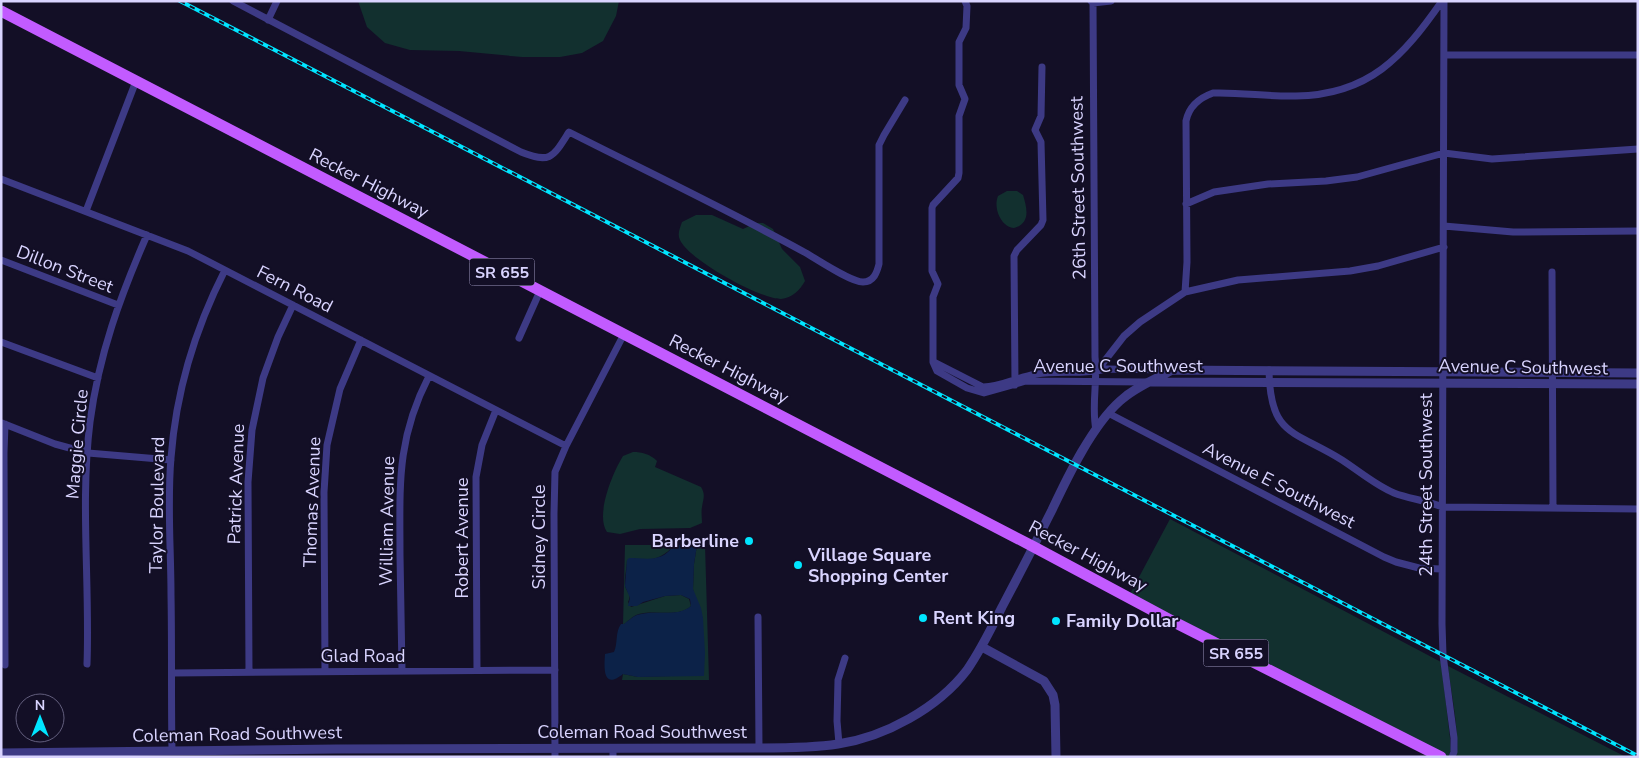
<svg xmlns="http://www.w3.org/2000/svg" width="1639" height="758" viewBox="0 0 1639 758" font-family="'Nunito Sans',sans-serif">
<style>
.green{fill:#12302f}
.water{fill:#0c2248}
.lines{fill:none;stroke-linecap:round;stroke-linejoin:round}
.minor{stroke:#3d3a85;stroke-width:7}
.tertiary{stroke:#3d3a85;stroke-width:9}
.primary{stroke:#c25bff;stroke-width:11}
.rail-casing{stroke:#00e5ff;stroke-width:4}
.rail{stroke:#130f26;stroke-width:2;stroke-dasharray:5.5;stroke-linecap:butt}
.poi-dot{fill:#00e5ff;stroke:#130f26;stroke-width:2}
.labels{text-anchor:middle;stroke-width:4;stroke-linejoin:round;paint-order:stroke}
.shield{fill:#130f26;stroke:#9e99be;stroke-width:1}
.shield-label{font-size:16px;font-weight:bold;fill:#d9d4ff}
.street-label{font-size:18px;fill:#d9d4ff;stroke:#130f26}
.poi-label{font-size:18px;font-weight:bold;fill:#d9d4ff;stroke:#130f26;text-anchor:start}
</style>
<rect width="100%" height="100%" fill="#130f26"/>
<path class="green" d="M 358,1 L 619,1 L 616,16 L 603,41 L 582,53 L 560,57 L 522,57 L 459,51 L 410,50 L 385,43 L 367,27 Z
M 1007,191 L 1017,191 L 1023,195 C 1027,208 1031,223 1014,228 C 1001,227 993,208 998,196 Z
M 696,215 L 712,215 L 743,229 L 756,223 L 763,223 L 773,229 L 782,249 L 800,267 L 805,281 C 800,290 792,298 781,299 C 760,299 689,260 680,240 C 677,234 680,228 682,222 Z
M 633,452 C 642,452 650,454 657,461 L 655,467 L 701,487 C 706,495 703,499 702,507 C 701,512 702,518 702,523 L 690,528 L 640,529 L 620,534 L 607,532 C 595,515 613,472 623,456 Z
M 1170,519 L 1441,662 L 1450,738 L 1451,751 L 1448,757 L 1217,637 L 1215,638 L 1130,594 Z
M 625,545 L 674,545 C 667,554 656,560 644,560 C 638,560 634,558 627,560 C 627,567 624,579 625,586 C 627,593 632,594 628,602 L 631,607 L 665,596 L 681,595 L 689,599 L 691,606 C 677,619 653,608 636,615 C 632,617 627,622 623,625 Z
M 697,545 L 705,545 L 709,680 L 622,680 L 623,674 L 638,677 L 704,675 L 693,589 L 694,564 Z
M 1448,666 L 1626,757 L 1456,757 C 1461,740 1450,686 1448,666 Z"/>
<path class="water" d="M 674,545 L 697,545 L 694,564 L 693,589 L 701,608 L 703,618 L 705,653 L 704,676 L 638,677 L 623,674 C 603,690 604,669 605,654 L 614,652 C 618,643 615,632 621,624 L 624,624 C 628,621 632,617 637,615 C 654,609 677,618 691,606 L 690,599 L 681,595 L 665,596 L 643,602 L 637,606 L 628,606 L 630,598 L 625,586 L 627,560 L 629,558 C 647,558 662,563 674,545 Z"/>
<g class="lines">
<path class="minor" d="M 233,1 L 521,152 C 551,164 553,157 569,132 C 648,172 728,210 806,253 C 818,260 851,282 863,282 C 874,282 877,272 879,264 L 879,145 L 884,135 L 905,100
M 965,1 L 967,6 L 966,28 L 959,42 L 959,85 L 965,99 L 959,116 L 959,173 L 958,178 L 933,205 L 932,208 L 932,271 L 938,284 L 933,297 L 933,362 L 937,371 L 967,388 L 984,393 L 1026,381 L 1147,382
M 1091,1 L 1093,3 L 1095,357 C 1098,381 1091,406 1096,430
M 1444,1 L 1442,624 L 1443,655 L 1454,738 L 1454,752 L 1452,757
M 1093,3 L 1111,1
M 268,20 L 277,1
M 1444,55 L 1638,55
M 1,179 L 188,251 L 566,446
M 1186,204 L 1214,192 L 1268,184 L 1326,181 L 1357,177 L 1444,153 L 1492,159 L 1638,149
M 86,211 L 136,81
M 1444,226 L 1513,232 L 1638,231
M 1,260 L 118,305
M 1552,272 L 1553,508
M 1185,292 L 1187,262 L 1186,121 C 1189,106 1199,98 1213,93 C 1241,92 1269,97 1296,96 C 1369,95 1403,57 1442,1
M 519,338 L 540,291
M 1,342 L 98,378
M 934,362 L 983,387 C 1001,387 1018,377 1036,374 C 1059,370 1083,375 1106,369 L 1172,370
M 1269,370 C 1270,437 1294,430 1342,460 C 1359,471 1375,485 1394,493 C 1409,499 1426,500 1442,507 L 1638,509
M 1096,372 L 1124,336 L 1140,322 L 1185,292 L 1238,280 L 1350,271 L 1378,266 L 1444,247
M 1015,385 L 1014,256 L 1017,250 L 1041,225 L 1043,220 L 1041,142 L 1035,130 L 1041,116 L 1042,67
M 1108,413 L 1384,557 L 1396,562 L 1419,568 L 1441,569
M 2,423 L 55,444 L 88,453 L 171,460
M 758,617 L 759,748
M 87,664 C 90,584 80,502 90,422 C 99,354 120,297 147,235
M 5,665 L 4,453 L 5,424
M 477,670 L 476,477 L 482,445 L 496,410
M 325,671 L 324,492 L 327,445 L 340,389 L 361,340
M 402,671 C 401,632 401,594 400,555 C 400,486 396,440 429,376
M 249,672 L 248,482 L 252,430 L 263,378 L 278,337 L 293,305
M 172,673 L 555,670
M 839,744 L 837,721 L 838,680 L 845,658
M 613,748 L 613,757
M 172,750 C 171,698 172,646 171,595 C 171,549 167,503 171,458 C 176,391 195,329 225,270
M 555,757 L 554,514 L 555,472 L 566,446 L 624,334"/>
<path class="tertiary" d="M 1151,382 L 1638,384
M 982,647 L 1044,681 L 1053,695 L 1055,705 L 1056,757
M 1,753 L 336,749 L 759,748 C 785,748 812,748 838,744 C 885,737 938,708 967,670 C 981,650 991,629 1002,607 C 1019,575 1036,542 1052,510 C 1068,476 1092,426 1120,401 C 1135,387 1154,380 1172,370 L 1638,373"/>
<path class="primary" d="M 1,11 L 1034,547 L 1176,623 L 1441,757"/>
<g class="rail-casing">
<path id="rail" d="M 180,1 L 1638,756"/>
</g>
<use href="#rail" class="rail"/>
</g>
<g class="poi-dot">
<circle cx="749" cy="541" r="5"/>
<circle cx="798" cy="565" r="5"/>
<circle cx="923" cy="618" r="5"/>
<circle cx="1056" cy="621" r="5"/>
</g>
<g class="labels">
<g class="shield">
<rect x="469.5" y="258.5" width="65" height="27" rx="4"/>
<rect x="1203.5" y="639.5" width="65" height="27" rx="4"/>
</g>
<g class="shield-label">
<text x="502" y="278">SR 655</text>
<text x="1236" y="659">SR 655</text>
</g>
<g class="street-label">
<text transform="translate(369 183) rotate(27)" y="6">Recker Highway</text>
<text transform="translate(1078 188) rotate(-91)" y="6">26th Street Southwest</text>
<text transform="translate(65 269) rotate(21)" y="6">Dillon Street</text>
<text transform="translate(295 289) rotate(27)" y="6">Fern Road</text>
<text x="1118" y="372">Avenue C Southwest</text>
<text transform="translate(1523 367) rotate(1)" y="6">Avenue C Southwest</text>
<text transform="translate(729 369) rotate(27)" y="6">Recker Highway</text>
<text transform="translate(77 444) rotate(-85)" y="6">Maggie Circle</text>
<text transform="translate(236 484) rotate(-88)" y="6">Patrick Avenue</text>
<text transform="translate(1279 485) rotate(27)" y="6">Avenue E Southwest</text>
<text transform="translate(1426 485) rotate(-90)" y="6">24th Street Southwest</text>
<text transform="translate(312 502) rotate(-88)" y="6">Thomas Avenue</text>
<text transform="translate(157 505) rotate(-89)" y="6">Taylor Boulevard</text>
<text transform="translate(387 521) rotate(-89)" y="6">William Avenue</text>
<text transform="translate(539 537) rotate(-90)" y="6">Sidney Circle</text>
<text transform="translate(462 538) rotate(-90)" y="6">Robert Avenue</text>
<text transform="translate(1088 556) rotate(28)" y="6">Recker Highway</text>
<text x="363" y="662">Glad Road</text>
<text x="642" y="738">Coleman Road Southwest</text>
<text transform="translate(237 734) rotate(-1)" y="6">Coleman Road Southwest</text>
</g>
<g class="poi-label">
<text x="739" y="547" text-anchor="end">Barberline</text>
<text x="808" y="561">Village Square<tspan x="808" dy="21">Shopping Center</tspan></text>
<text x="933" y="624">Rent King</text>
<text x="1066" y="627">Family Dollar</text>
</g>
</g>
<rect width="1639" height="758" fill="none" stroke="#d9d4ff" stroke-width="5"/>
<g transform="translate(40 718)"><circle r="24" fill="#130f26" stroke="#625e7d"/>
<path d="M0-4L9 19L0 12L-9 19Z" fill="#00e5ff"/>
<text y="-8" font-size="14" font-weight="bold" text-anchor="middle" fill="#d9d4ff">N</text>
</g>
</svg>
